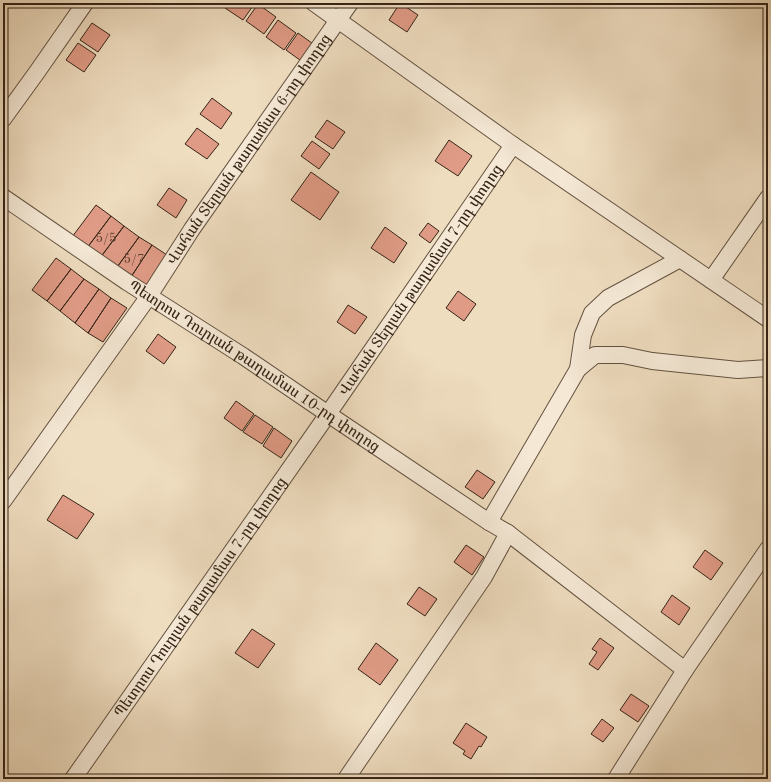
<svg xmlns="http://www.w3.org/2000/svg" width="771" height="782" viewBox="0 0 771 782" font-family="'Old Standard TT','Noto Serif Armenian',serif">
<style>
.building{fill:#e09b86;stroke:#352416}
.lines{fill:none;stroke-linecap:round;stroke-linejoin:round}
.minor-casing{stroke:#645240;stroke-width:18}
.minor{stroke:#f5e9d6;stroke-width:16}
.labels{text-anchor:middle;stroke-width:4;stroke-linejoin:round;paint-order:stroke}
.number-label{font-size:13px;fill:#604232}
.street-label{font-size:15px;fill:#352416;stroke:#f5e9d6}
</style>
<rect width="100%" height="100%" fill="#efddc0"/>
<filter id="stains"><feTurbulence type="fractalNoise" baseFrequency=".005" numOctaves="4"/><feColorMatrix values="0 0 0 0 .2 0 0 0 0 .09 0 0 0 0 .02 0 0 0 .5 -.17"/></filter>
<radialGradient id="worn" r=".72"><stop offset=".6" stop-color="#630" stop-opacity="0"/><stop offset="1" stop-color="#630" stop-opacity=".3"/></radialGradient>
<path class="building" d="M 228,3 L 255,3 L 243,20 L 225,8 Z
M 400,3 L 418,15 L 407,32 L 389,20 Z
M 258,4 L 276,17 L 264,34 L 246,21 Z
M 278,20 L 296,33 L 284,50 L 266,37 Z
M 92,23 L 110,35 L 98,52 L 80,40 Z
M 298,33 L 316,46 L 304,63 L 286,50 Z
M 78,43 L 96,55 L 84,72 L 66,60 Z
M 212,98 L 232,113 L 221,129 L 200,114 Z
M 327,120 L 345,132 L 333,149 L 315,137 Z
M 197,128 L 219,144 L 207,159 L 185,144 Z
M 449,140 L 472,156 L 458,176 L 435,161 Z
M 312,141 L 330,154 L 319,169 L 301,156 Z
M 311,172 L 339,192 L 320,220 L 291,200 Z
M 169,188 L 187,200 L 176,218 L 157,205 Z
M 96,205 L 111,216 L 87,248 L 72,237 Z
M 111,216 L 124,226 L 100,258 L 87,248 Z
M 428,223 L 439,231 L 430,243 L 419,235 Z
M 124,226 L 139,237 L 115,270 L 100,258 Z
M 385,227 L 407,243 L 394,263 L 371,248 Z
M 139,237 L 152,245 L 129,280 L 115,270 Z
M 152,245 L 167,255 L 144,290 L 129,280 Z
M 56,258 L 71,269 L 47,301 L 32,290 Z
M 71,269 L 84,279 L 60,311 L 47,301 Z
M 84,279 L 99,289 L 75,323 L 60,311 Z
M 99,289 L 111,298 L 88,333 L 75,323 Z
M 458,291 L 476,304 L 464,321 L 446,308 Z
M 111,298 L 127,308 L 103,342 L 88,333 Z
M 348,305 L 367,317 L 355,334 L 337,322 Z
M 158,334 L 176,347 L 164,364 L 146,351 Z
M 236,401 L 254,414 L 242,431 L 224,418 Z
M 255,415 L 273,427 L 262,444 L 243,432 Z
M 274,428 L 292,441 L 281,458 L 263,446 Z
M 477,470 L 495,482 L 483,499 L 465,487 Z
M 63,495 L 94,514 L 77,539 L 47,520 Z
M 466,545 L 484,557 L 472,575 L 454,562 Z
M 705,550 L 723,563 L 711,580 L 693,567 Z
M 419,587 L 437,599 L 425,616 L 407,604 Z
M 672,595 L 690,608 L 679,625 L 661,612 Z
M 252,629 L 275,644 L 258,668 L 235,653 Z
M 600,638 L 614,648 L 598,670 L 589,664 L 597,652 L 592,649 Z
M 376,643 L 398,660 L 380,685 L 358,669 Z
M 631,694 L 649,706 L 638,722 L 620,710 Z
M 602,719 L 614,728 L 603,742 L 591,734 Z
M 466,723 L 487,737 L 481,747 L 479,746 L 471,759 L 463,754 L 465,751 L 453,743 Z"/>
<g class="lines">
<g class="minor-casing">
<g id="minor">
<path d="M 314,3 L 513,145 L 768,319"/>
<path d="M 3,119 L 37,72 L 85,3"/>
<path id="s1" d="M 3,197 L 127,282 L 243,356 L 328,414 L 489,522 L 508,533 L 685,670"/>
<path d="M 711,280 L 768,198"/>
<path d="M 578,369 L 583,335 L 592,313 L 608,298 L 680,259"/>
<path id="s2" d="M 3,501 L 149,296 L 192,229 L 350,3"/>
<path d="M 489,522 L 578,369 L 595,355 L 623,355 L 652,361 L 738,370 L 768,368"/>
<path id="s3" d="M 73,779 L 328,414 L 513,145"/>
<path d="M 346,779 L 484,577 L 508,533"/>
<path d="M 616,779 L 685,670 L 768,549"/>
</g>
</g>
<use href="#minor" class="minor"/>
</g>
<g class="labels">
<g class="number-label">
<text x="106" y="242">5/5</text>
<text x="134" y="263">5/7</text>
</g>
<g class="street-label">
<text dy="5" stroke="none"><textPath href="#s2" startOffset="429">Վահան Տերյան թաղամաս 6-րդ փողոց</textPath></text>
<text dy="5" stroke="none"><textPath href="#s3" startOffset="608">Վահան Տերյան թաղամաս 7-րդ փողոց</textPath></text>
<text dy="5" stroke="none"><textPath href="#s1" startOffset="303">Պետրոս Դուրյան թաղամաս 10-րդ փողոց</textPath></text>
<text dy="5" stroke="none"><textPath href="#s3" startOffset="222">Պետրոս Դուրյան թաղամաս 7-րդ փողոց</textPath></text>
</g>
</g>
<rect width="771" height="782" fill="none" stroke="#efddc0" stroke-width="16"/>
<rect x="4" y="4" width="763" height="774" fill="none" stroke="#352416" stroke-width="2"/>
<rect x="8" y="8" width="755" height="766" fill="none" stroke="#352416"/>
<rect width="100%" height="100%" filter="url(#stains)"/>
<rect width="100%" height="100%" fill="url(#worn)"/>
</svg>
